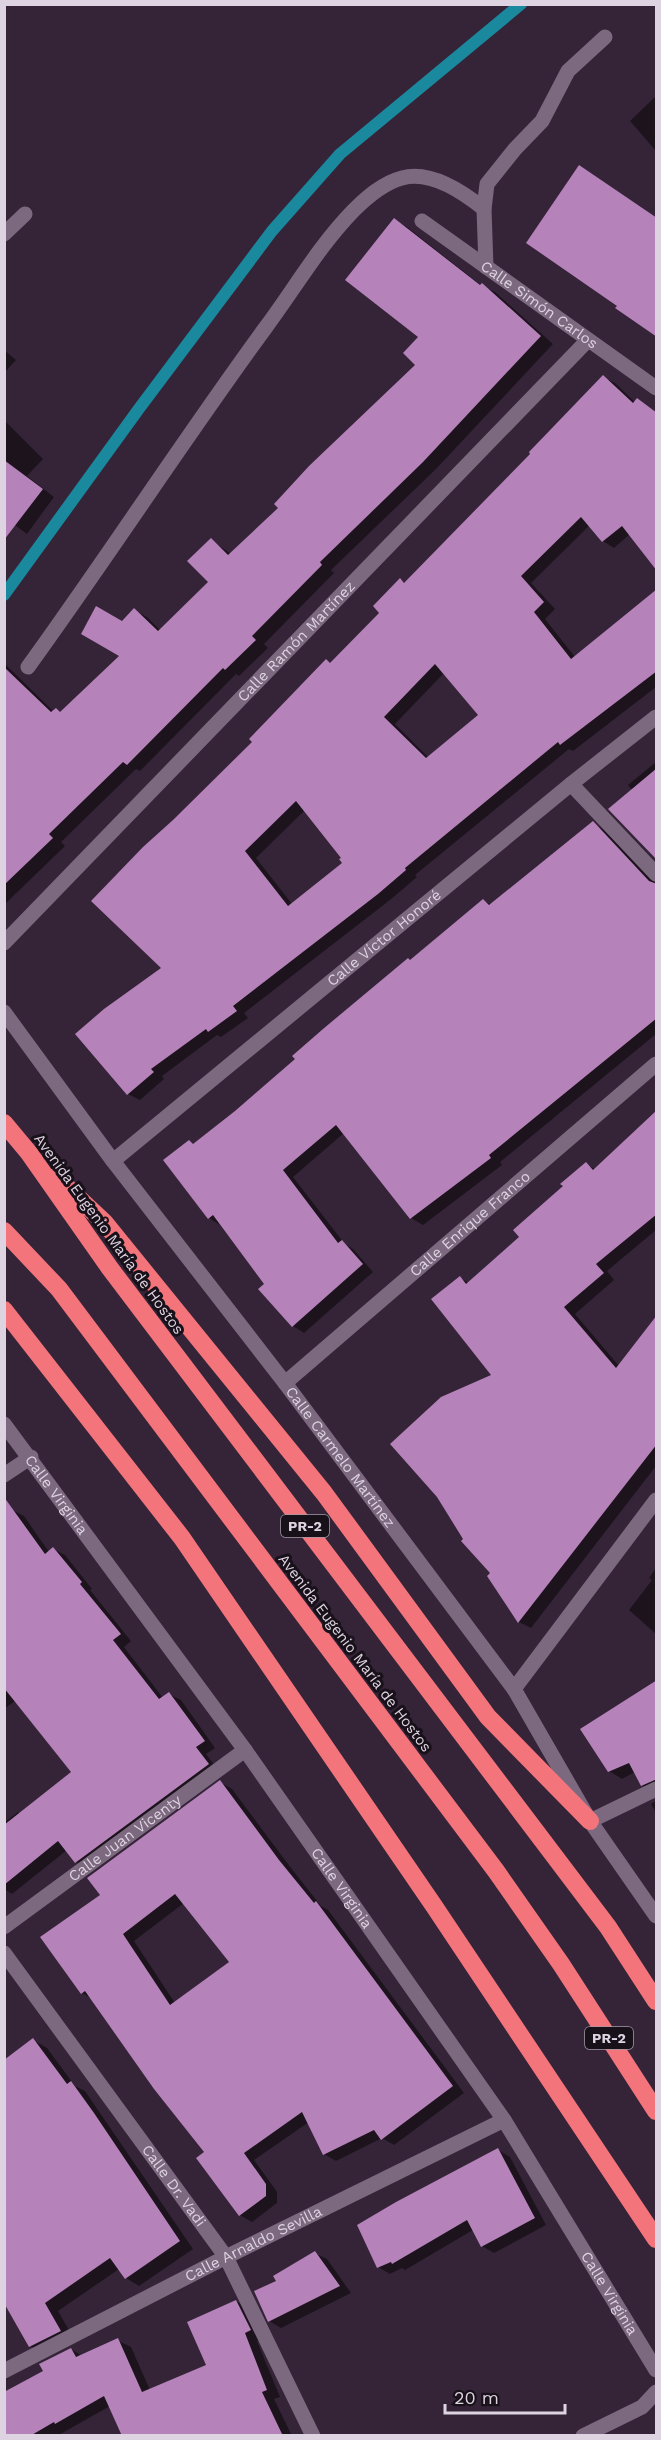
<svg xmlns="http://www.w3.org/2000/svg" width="661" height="2440" viewBox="0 0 661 2440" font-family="'Work Sans',sans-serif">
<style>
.shadow{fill:#0007;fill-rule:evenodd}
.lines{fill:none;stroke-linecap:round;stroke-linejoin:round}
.stream{stroke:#1a899e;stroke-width:12}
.building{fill:#b582b9;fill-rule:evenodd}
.minor{stroke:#7c6980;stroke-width:15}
.highway{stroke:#f4747b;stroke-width:18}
.labels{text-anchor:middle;stroke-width:6;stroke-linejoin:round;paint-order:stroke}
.shield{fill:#18111a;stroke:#a399a5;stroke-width:1.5}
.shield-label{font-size:14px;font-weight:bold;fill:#ded3e0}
.street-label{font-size:15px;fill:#ded3e0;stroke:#18111a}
</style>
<rect width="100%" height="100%" fill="#352438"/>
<path class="shadow" d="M 656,96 L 656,151 L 630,121 Z
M 394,220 L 407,227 L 482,286 L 495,292 L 553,344 L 436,469 L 331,570 L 334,573 L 264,644 L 268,648 L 239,676 L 236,674 L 140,771 L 136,769 L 61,842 L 65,846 L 4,905 L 4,663 L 54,712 L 61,713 L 121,656 L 122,622 L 134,610 L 147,617 L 161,631 L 210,582 L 211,540 L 231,554 L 280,508 L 418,365 L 420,337 Z
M 4,350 L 16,360 L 4,373 Z
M 603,377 L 615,383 L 638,405 L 630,534 L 614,548 L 603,541 L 590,525 L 531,583 L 555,609 L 545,619 L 575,657 L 656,597 L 656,687 L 573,751 L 569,749 L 415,875 L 417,877 L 390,900 L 244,1013 L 248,1018 L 221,1037 L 217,1035 L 162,1076 L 164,1079 L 140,1100 L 128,1094 L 164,968 L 174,821 L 381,613 L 400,580 L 406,583 L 532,454 ZM 444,673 L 480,716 L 429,758 L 395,724 ZM 305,810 L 343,858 L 344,863 L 292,904 L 256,858 Z
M 4,420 L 43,459 L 27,476 L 54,497 L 27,534 L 4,517 Z
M 656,762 L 656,858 L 632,790 L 628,785 Z
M 593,823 L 604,830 L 656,884 L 656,1034 L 500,1162 L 502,1165 L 423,1225 L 411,1218 L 344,1133 L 293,1177 L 344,1243 L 353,1249 L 373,1272 L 304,1333 L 293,1326 L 266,1284 L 220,1225 L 209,1218 L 189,1142 L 194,1145 L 236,1112 L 484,901 L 492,905 Z
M 656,1112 L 656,1230 L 607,1271 L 614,1280 L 575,1314 L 619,1366 L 656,1318 L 656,1466 L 531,1628 L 519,1622 L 489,1576 L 492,1573 L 493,1375 L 460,1278 L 469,1283 L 521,1237 L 586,1164 L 596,1170 Z
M 12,1510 L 24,1516 L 49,1552 L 53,1549 L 65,1555 L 92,1589 L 90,1590 L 131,1641 L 124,1647 L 163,1698 L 169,1694 L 181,1700 L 215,1748 L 206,1754 L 219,1771 L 87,1868 L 76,1862 L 67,1850 L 12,1894 L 4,1889 L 4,1823 L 18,1812 L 20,1814 L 73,1772 L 15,1701 L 4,1709 L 4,1515 Z
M 656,1568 L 656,1634 L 629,1610 L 652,1580 L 649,1578 Z
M 656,1682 L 656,1791 L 654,1792 L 642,1785 L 635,1772 L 622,1779 L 609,1771 Z
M 220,1782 L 232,1789 L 291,1868 L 321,1906 L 328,1910 L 464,2093 L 394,2145 L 382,2138 L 336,2161 L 324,2154 L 309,2122 L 254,2160 L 277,2192 L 277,2203 L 252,2222 L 240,2215 L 206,2152 L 94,2000 L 82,1993 L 103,1895 ZM 184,1903 L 231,1963 L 175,2003 L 134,1941 Z
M 656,1801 L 656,1813 L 651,1804 Z
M 33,2040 L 47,2048 L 75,2086 L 85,2091 L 193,2249 L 139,2286 L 126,2278 L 119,2269 L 58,2311 L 74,2339 L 44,2354 L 30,2346 Z
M 498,2150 L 510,2157 L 546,2225 L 494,2253 L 482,2246 L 473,2230 L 405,2270 L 402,2268 L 390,2274 L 378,2267 Z
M 315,2253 L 327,2259 L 351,2293 L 281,2328 L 269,2321 L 278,2282 Z
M 236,2301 L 249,2309 L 263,2338 L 257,2341 L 280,2397 L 274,2399 L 292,2436 L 123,2436 L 110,2406 L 57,2436 L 4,2436 L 45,2372 L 71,2349 L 82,2356 L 117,2340 L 131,2347 L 150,2390 L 208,2366 Z"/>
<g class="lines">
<path class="stream" d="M 4,595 L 138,410 L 272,231 L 340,154 L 521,4"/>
</g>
<path class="building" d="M 579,165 L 657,218 L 657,337 L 615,308 L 617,306 L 526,243 Z
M 394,218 L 480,285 L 482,283 L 541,336 L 423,462 L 320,562 L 322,565 L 252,636 L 256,640 L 225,670 L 223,668 L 127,765 L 123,762 L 49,834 L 53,838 L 4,885 L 4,667 L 51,712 L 56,708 L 60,712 L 119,656 L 81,634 L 96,606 L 122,621 L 134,608 L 158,631 L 208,582 L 187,561 L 211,538 L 228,555 L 278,508 L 274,504 L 309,466 L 415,365 L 403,353 L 418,337 L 345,280 Z
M 603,375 L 633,403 L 637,398 L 657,413 L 657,571 L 622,526 L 602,542 L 581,517 L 521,576 L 544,602 L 534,612 L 571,659 L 657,589 L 657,671 L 560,745 L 558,742 L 405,868 L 406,870 L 378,894 L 233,1006 L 237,1011 L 208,1032 L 206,1029 L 151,1069 L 154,1072 L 127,1095 L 75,1034 L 104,1009 L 161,968 L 91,901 L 143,847 L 173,820 L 252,742 L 249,739 L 326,659 L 330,663 L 379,613 L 373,606 L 400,578 L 404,583 L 530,454 L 529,452 ZM 435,664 L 478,715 L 426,758 L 384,717 ZM 296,801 L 341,858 L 339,859 L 342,863 L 288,906 L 245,851 Z
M 4,460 L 43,489 L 4,540 Z
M 657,768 L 657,860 L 608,809 Z
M 593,821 L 649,881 L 657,884 L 657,1018 L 489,1155 L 491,1158 L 410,1219 L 336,1125 L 283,1170 L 338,1243 L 342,1240 L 363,1264 L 292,1327 L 258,1289 L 264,1284 L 213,1215 L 208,1219 L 163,1160 L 189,1140 L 193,1144 L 235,1111 L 295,1059 L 292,1056 L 323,1029 L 408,958 L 410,960 L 483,899 L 489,905 Z
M 657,1110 L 657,1214 L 596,1264 L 604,1273 L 564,1307 L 616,1368 L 657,1315 L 657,1444 L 518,1623 L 487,1576 L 490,1573 L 461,1541 L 463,1539 L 437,1497 L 390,1444 L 441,1397 L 491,1375 L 431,1299 L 460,1276 L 466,1284 L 519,1237 L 513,1230 L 563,1186 L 560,1184 L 586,1162 L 593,1170 Z
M 4,1497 L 45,1554 L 53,1547 L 82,1582 L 80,1584 L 121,1634 L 113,1640 L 159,1699 L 169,1692 L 205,1741 L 196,1747 L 209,1764 L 75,1863 L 58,1841 L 4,1885 L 4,1825 L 71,1772 L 4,1688 Z
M 657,1680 L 657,1779 L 641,1786 L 629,1763 L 608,1772 L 580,1729 Z
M 220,1780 L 279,1860 L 314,1903 L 316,1901 L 453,2086 L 381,2140 L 374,2130 L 323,2155 L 302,2112 L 244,2153 L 266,2184 L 266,2196 L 239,2216 L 196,2158 L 204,2152 L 154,2089 L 85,1991 L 81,1994 L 40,1937 L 100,1895 L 87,1878 ZM 175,1894 L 229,1962 L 170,2005 L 123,1934 Z
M 33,2038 L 67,2084 L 71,2081 L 94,2113 L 180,2241 L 125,2279 L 110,2258 L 45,2303 L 61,2331 L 29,2347 L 4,2303 L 4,2060 Z
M 498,2148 L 535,2218 L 481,2247 L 467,2220 L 392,2264 L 391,2262 L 377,2268 L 357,2225 L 396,2202 Z
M 315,2251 L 340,2286 L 268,2322 L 254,2291 L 276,2281 L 273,2276 Z
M 236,2300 L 251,2330 L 245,2333 L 267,2390 L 262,2392 L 283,2436 L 122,2436 L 104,2396 L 55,2424 L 54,2422 L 30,2436 L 4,2436 L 4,2392 L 43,2371 L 39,2364 L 71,2348 L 76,2357 L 118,2338 L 142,2392 L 206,2365 L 187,2322 Z"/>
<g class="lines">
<g class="minor">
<path id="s1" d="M 422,221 L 656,388"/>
<path d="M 4,234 L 25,214"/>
<path d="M 486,267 L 484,209 L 487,184 L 515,149 L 542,121 L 568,71 L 605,37"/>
<path d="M 28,667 C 109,555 184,439 266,327 C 295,288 319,246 353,211 C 367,197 383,183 402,178 C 430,170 463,192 484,209"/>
<path d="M 571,784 L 656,874"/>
<path id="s2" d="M 4,943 L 588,340"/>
<path id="s3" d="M 4,1012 L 113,1161 L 285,1383 L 514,1689 L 590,1821 L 656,1916"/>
<path id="s4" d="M 113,1161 L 571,784 L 656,717"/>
<path id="s5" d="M 285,1383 L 656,1064"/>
<path id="s6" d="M 4,1424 L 245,1750 L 504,2120 L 656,2370"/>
<path d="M 4,1475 L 31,1457"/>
<path d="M 514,1689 L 656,1500"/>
<path d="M 590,1821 L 656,1789"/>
<path id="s7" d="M 4,1927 L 245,1750"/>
<path id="s8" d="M 4,1953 L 226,2257 L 313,2436"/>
<path id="s9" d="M 4,2371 L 226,2257 L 504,2120"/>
<path d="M 583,2436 L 642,2407 L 656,2392"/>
</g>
<path class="highway" d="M 4,1123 L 29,1153 L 109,1267 L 608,1927 L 656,2001
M 56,1177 L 104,1222 L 324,1493 L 488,1717 L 590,1821
M 4,1231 L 59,1289 L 496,1871 L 561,1964 L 656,2111
M 4,1310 L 182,1538 L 434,1906 L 656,2239"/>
</g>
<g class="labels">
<g class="shield">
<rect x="281" y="1515" width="48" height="22" rx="4.5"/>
<rect x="585" y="2027" width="48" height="22" rx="4.5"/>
</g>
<g class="shield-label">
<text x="305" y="1531">PR-2</text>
<text x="609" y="2043">PR-2</text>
</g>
<g class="street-label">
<text dy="5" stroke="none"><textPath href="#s1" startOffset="144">Calle Simón Carlos</textPath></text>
<text dy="5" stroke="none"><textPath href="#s2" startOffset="420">Calle Ramón Martínez</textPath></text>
<text dy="5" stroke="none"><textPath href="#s4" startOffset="351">Calle Víctor Honoré</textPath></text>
<text dy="5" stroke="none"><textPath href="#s5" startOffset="244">Calle Enrique Franco</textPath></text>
<text transform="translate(109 1234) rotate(54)" y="5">Avenida Eugenio María de Hostos</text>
<text dy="5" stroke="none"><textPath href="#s3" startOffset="558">Calle Carmelo Martínez</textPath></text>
<text dy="5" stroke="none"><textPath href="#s6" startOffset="88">Calle Virginia</textPath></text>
<text transform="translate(355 1653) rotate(53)" y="5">Avenida Eugenio María de Hostos</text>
<text dy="5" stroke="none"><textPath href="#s7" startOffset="150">Calle Juan Vicenty</textPath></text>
<text dy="5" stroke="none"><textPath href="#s6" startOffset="574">Calle Virginia</textPath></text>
<text dy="5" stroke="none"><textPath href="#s8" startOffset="288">Calle Dr. Vadi</textPath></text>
<text dy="5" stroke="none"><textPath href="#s9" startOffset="280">Calle Arnaldo Sevilla</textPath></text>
<text dy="5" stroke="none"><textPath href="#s6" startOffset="1060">Calle Virginia</textPath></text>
</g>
</g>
<rect width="661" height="2440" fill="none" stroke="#ded3e0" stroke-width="12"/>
<path d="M445 2404v9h120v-9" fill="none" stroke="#ded3e0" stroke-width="3"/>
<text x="454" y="2404" font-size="18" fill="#ded3e0" stroke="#18111a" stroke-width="4.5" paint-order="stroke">20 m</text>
</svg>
